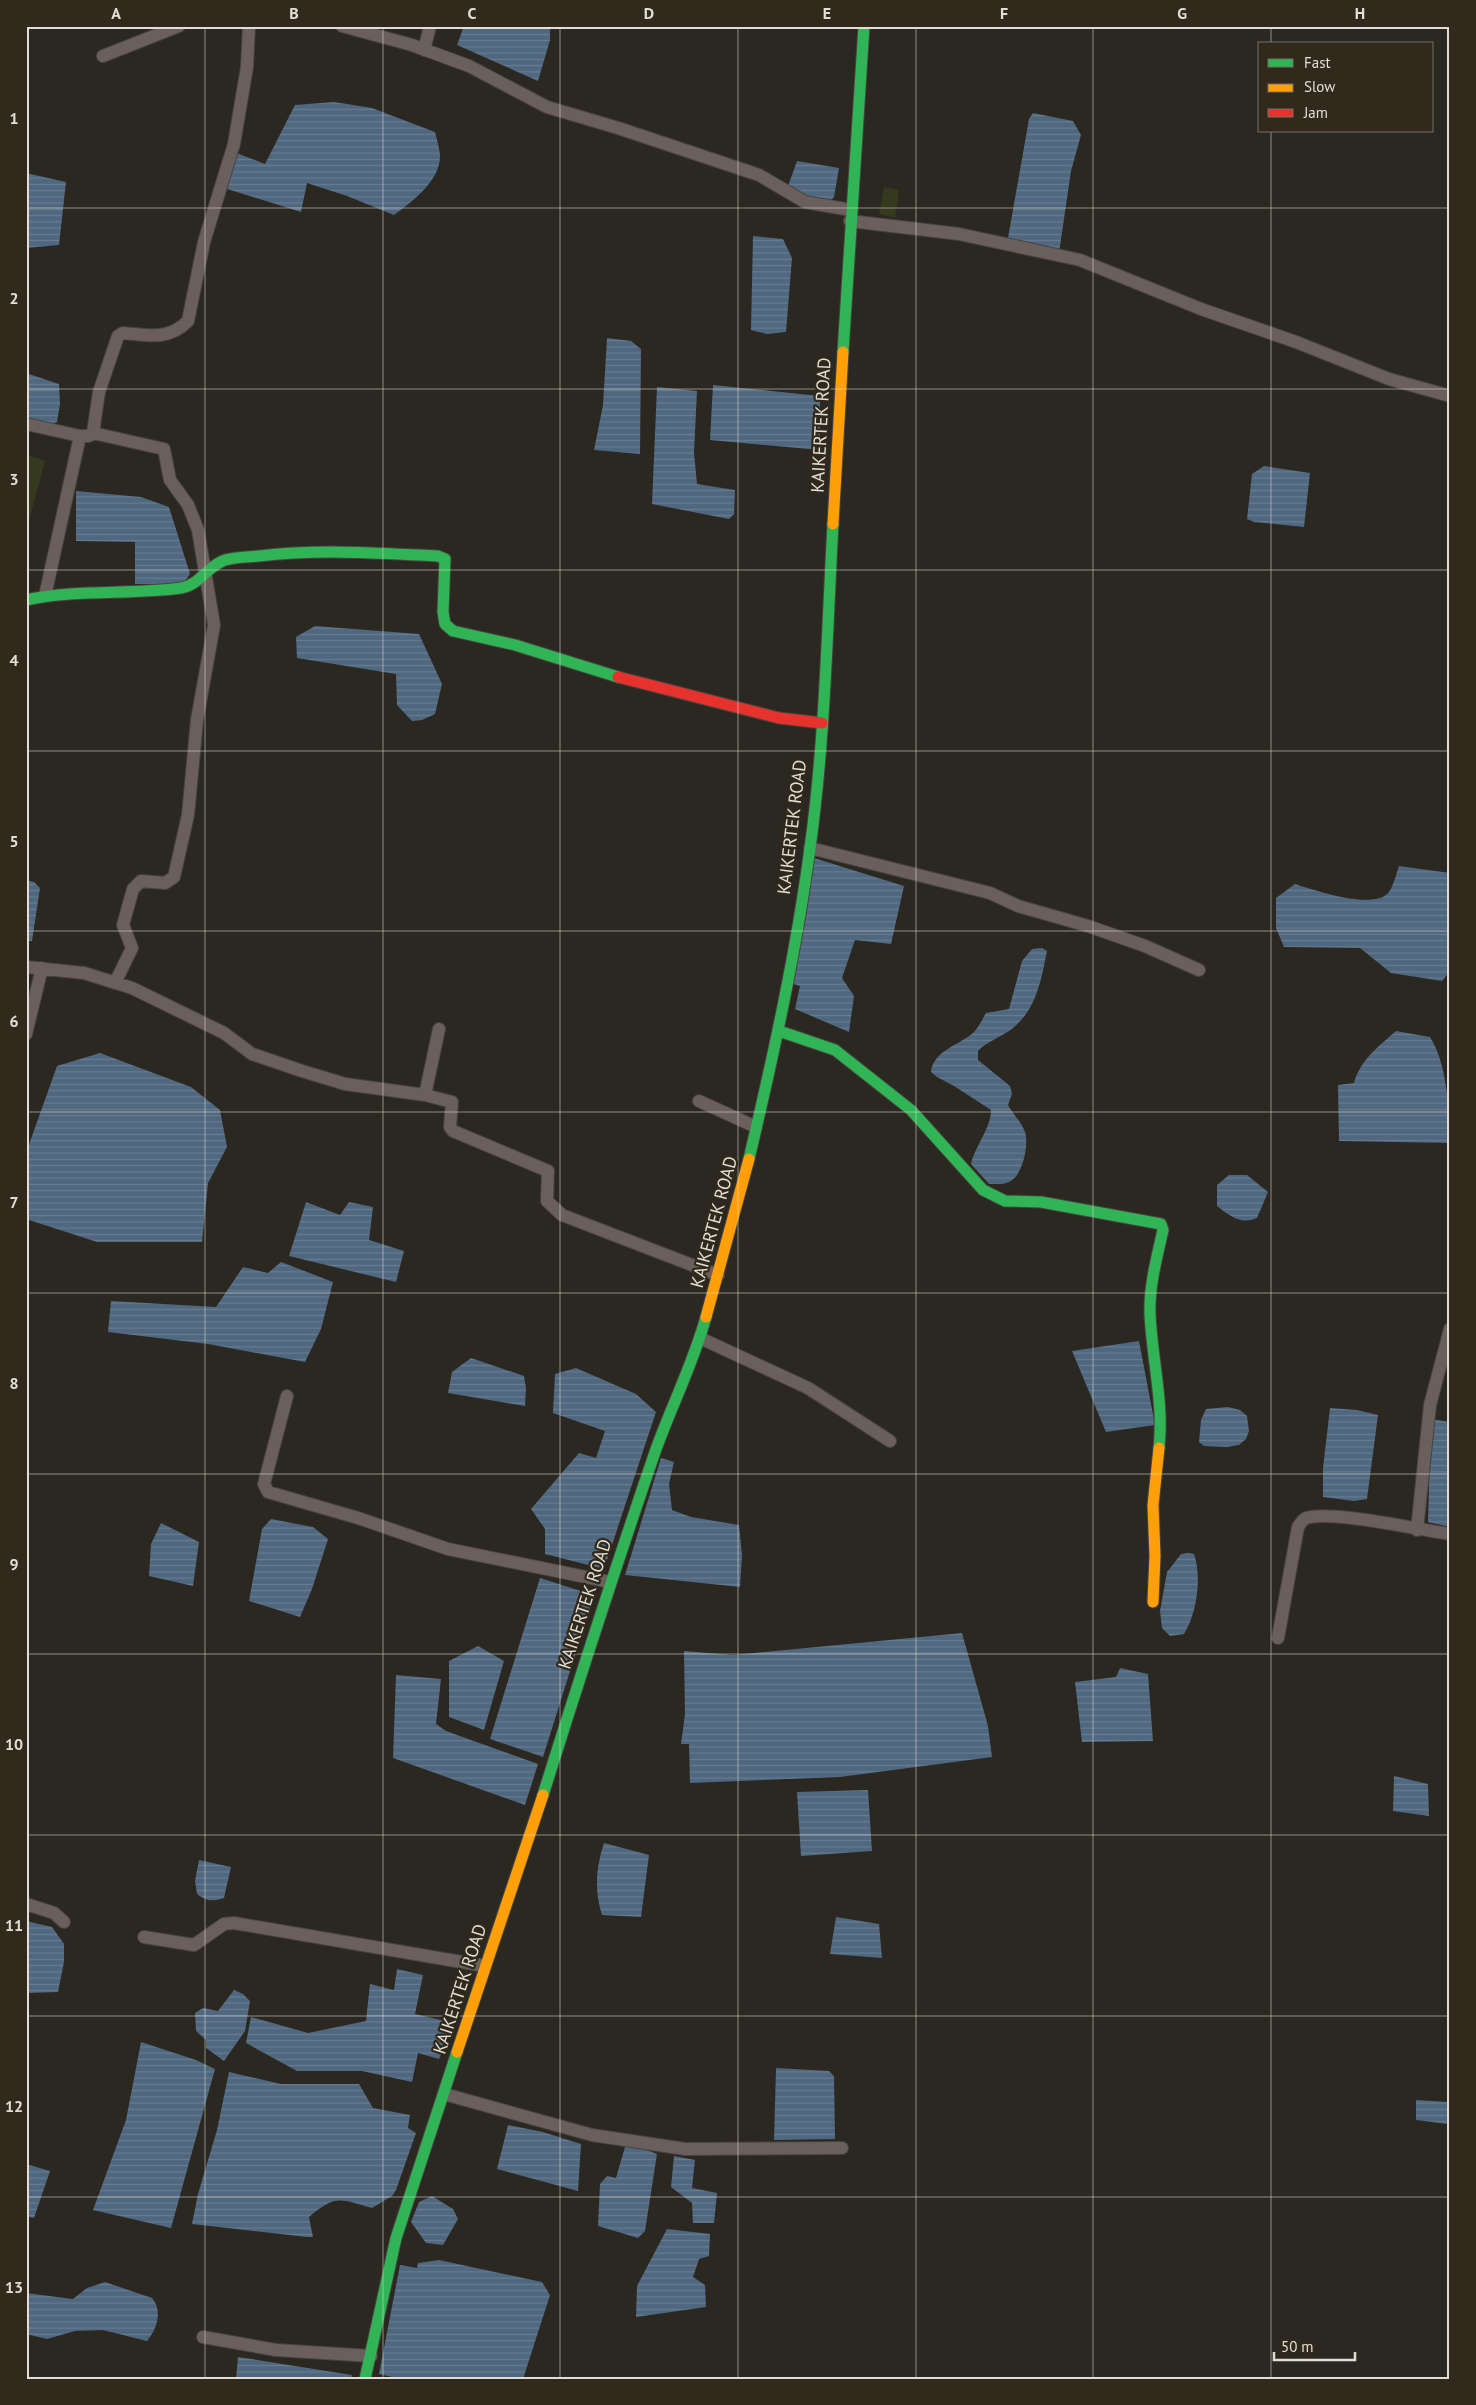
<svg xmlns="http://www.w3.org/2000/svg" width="1476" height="2405" viewBox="0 0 1476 2405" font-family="'PT Sans',sans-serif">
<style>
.park{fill:#35391e}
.water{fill:url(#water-rules)}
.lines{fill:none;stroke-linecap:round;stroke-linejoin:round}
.street-casing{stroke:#47443f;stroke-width:14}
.fast-casing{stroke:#47443f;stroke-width:13}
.slow-casing{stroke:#47443f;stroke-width:13}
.jam-casing{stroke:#47443f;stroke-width:13}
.street{stroke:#6a5f5c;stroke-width:12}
.fast{stroke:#30b455;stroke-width:11}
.slow{stroke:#ff9f0a;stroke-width:11}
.jam{stroke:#e5322d;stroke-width:11}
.grid{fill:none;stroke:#e2ded5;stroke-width:1;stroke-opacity:0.55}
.labels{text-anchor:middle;stroke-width:4.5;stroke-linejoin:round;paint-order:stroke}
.street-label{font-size:18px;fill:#e2ded5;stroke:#30291c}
.neatline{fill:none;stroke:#e2ded5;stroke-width:2}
.grid-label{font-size:16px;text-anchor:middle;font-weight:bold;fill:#e2ded5}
</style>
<defs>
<pattern id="water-rules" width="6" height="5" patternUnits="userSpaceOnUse" patternTransform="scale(1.25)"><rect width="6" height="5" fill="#4f677f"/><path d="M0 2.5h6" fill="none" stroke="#687c90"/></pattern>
</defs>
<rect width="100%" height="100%" fill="#2b2821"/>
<path class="park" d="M 884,187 L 899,190 L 895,218 L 879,214 Z
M 26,454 L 45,461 L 26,532 Z"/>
<path class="water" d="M 464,26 L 550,26 L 550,40 L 538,81 L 457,45 Z
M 334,102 L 372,108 L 435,132 C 437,139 439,147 440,155 C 441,180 412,202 394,215 L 347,196 L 307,183 L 301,212 L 224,188 L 234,152 L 265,164 L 295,105 Z
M 1033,113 L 1073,121 L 1081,135 L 1071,171 L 1059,253 L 1008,238 L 1029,119 Z
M 797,161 L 839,168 L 834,197 L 827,204 L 787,189 Z
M 26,173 L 66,182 L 59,245 L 26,248 Z
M 753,236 L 783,239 L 792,258 L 786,332 L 767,334 L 751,330 Z
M 607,338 L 631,341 L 641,349 L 640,454 L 594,450 L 603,405 Z
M 26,373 L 59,384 L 60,404 L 57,422 L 45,426 L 26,416 Z
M 713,385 L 820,396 L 820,450 L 710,440 Z
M 657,387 L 697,391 L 694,453 L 697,484 L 735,490 L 734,514 L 729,519 L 652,504 Z
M 1264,466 L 1310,473 L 1304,527 L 1254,522 L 1247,519 L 1252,474 Z
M 76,491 L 141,497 L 169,507 L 190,574 L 183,584 L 135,584 L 135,542 L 76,541 Z
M 315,626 L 419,634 L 442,684 L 435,714 L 422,720 L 412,721 L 397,705 L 396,674 L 297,658 L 296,637 Z
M 814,858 L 904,886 L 891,944 L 855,940 L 842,978 L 854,996 L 849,1032 L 795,1009 L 800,986 L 791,983 Z
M 1399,866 L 1450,873 L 1450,971 L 1442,981 L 1391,973 L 1360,948 L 1284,947 L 1276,928 L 1276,898 L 1295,884 C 1314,890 1375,911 1389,892 C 1394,885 1396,874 1399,866 Z
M 26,880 L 34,882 L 40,888 L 32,941 L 26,941 Z
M 1042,948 L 1047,951 C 1041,980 1037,1008 1013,1028 C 1002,1037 987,1041 978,1051 L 978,1060 L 1010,1086 L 1012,1094 L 1008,1105 C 1013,1114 1022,1123 1025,1132 C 1029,1144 1023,1173 1012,1180 C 1006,1185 997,1184 989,1184 L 971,1164 C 975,1146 991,1128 991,1110 L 954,1086 L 937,1077 L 931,1072 C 933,1051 959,1045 973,1033 C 978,1028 982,1020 986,1013 L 1009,1009 L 1022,961 L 1032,949 Z
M 1396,1031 L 1430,1037 C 1441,1055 1444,1073 1447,1094 L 1450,1094 L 1450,1143 L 1339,1141 L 1338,1085 L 1354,1083 C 1360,1060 1379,1046 1396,1031 Z
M 100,1053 L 191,1087 L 220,1110 L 227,1147 L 208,1183 L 202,1242 L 97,1242 L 26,1219 L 26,1153 L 57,1066 Z
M 1229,1175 L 1247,1175 L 1268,1192 L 1257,1218 C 1241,1225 1230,1216 1217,1206 L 1217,1185 Z
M 306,1202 L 340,1215 L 349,1202 L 373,1207 L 369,1240 L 404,1251 L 396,1282 L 289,1256 Z
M 281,1262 L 333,1282 L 321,1329 L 305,1362 L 208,1344 L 108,1332 L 111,1301 L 216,1307 L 243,1267 L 268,1273 Z
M 1139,1341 L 1155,1425 L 1106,1432 L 1072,1351 Z
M 471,1358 L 524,1376 L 526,1388 L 525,1406 L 448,1393 L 452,1372 Z
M 576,1368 L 636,1394 L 656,1412 L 604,1569 L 545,1554 L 545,1529 L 531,1509 L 579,1453 L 596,1458 L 605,1431 L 553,1413 L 555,1374 Z
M 1228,1407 L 1240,1410 L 1247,1416 L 1249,1431 L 1246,1439 L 1239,1445 L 1227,1447 L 1204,1446 L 1199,1442 L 1201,1420 L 1206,1409 Z
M 1330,1408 L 1357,1410 L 1378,1415 L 1367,1499 L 1354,1501 L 1323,1497 L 1323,1468 Z
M 1431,1419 L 1450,1422 L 1450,1527 L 1428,1522 Z
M 661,1458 L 674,1462 L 669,1484 L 672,1510 L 691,1517 L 739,1525 L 742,1555 L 740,1587 L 625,1575 Z
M 271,1519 L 313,1527 L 328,1539 L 312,1589 L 300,1617 L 249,1601 L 262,1529 Z
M 161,1523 L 199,1542 L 193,1586 L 149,1576 L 151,1544 Z
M 1188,1553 L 1194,1554 C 1202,1577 1197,1613 1184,1634 L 1170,1636 L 1162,1628 L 1160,1611 L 1167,1572 L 1181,1554 Z
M 540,1578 L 590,1594 L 592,1601 L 543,1757 L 490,1739 Z
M 962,1633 L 988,1726 L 992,1757 L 840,1777 L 690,1783 L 689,1744 L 681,1744 L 685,1714 L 684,1651 L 733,1655 Z
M 478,1646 L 504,1661 L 484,1730 L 449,1717 L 449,1661 Z
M 1120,1668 L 1148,1674 L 1153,1741 L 1082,1742 L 1075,1682 L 1116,1677 Z
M 396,1675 L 441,1679 L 436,1724 L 446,1731 L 538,1764 L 525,1805 L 393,1758 Z
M 1394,1776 L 1428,1784 L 1429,1816 L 1393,1811 Z
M 868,1790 L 872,1851 L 801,1856 L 797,1792 Z
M 604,1843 L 649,1855 L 641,1917 L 602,1915 C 594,1890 596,1868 604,1843 Z
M 199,1860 L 231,1867 L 224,1898 C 212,1902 206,1901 197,1894 L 195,1881 Z
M 836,1917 L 879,1924 L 882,1958 L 830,1954 Z
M 26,1921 L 52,1927 L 64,1944 L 64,1962 L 58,1992 L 26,1993 Z
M 397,1969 L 423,1975 L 415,2014 L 454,2023 L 439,2059 L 418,2053 L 412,2082 L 362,2071 L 297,2071 L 246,2043 L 251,2017 L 308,2033 L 366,2021 L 370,1984 L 394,1990 Z
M 234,1990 L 243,1994 L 250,2001 L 245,2031 L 224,2061 L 206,2048 L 206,2040 L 196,2031 L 195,2013 L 203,2008 L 218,2011 Z
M 141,2042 L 196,2060 L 215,2069 L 171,2228 L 93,2210 L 126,2120 Z
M 776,2068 L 829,2071 L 834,2076 L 835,2139 L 774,2140 Z
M 229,2072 L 281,2084 L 359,2084 L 373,2108 L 410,2115 L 408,2128 L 416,2133 L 396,2190 L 392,2196 L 372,2208 C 340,2199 336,2194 309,2217 L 313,2237 L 307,2237 L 192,2224 L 198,2194 L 217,2130 Z
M 1416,2100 L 1448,2102 L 1448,2124 L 1416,2120 Z
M 508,2125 L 543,2132 L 581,2144 L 578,2191 L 497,2169 Z
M 632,2144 L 657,2154 L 645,2231 L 638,2238 L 598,2226 L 600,2184 L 607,2176 L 616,2178 L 625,2147 Z
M 674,2156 L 695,2160 L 692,2188 L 717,2193 L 714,2223 L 693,2223 L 692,2203 L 671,2187 Z
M 26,2164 L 50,2171 L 34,2218 L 26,2216 Z
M 432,2196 L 453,2209 L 458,2219 L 443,2245 L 426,2243 L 411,2222 L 419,2202 Z
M 667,2229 L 710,2234 L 709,2256 L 699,2259 L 693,2277 L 705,2285 L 706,2307 L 636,2317 L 637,2286 Z
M 439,2260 L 542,2282 L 550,2295 L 523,2379 L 401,2379 L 379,2374 L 400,2265 L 417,2268 L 418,2263 Z
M 105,2282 L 152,2298 C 163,2311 157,2329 147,2341 L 103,2330 L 75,2331 L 47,2339 L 26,2334 L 26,2293 L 73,2299 L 87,2288 Z
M 238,2357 L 352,2375 L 351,2379 L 236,2379 Z"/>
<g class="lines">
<g class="street-casing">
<path id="street" d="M 342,26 L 412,45 L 469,66 L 547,107 L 618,128 L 759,175 L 805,202 L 851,210
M 424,50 L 430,26
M 103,56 L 179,26
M 850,221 L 959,234 L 1080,260 L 1201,309 L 1296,342 L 1389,379 L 1450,396
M 26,424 L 80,436 L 89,436 L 93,433 L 164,449 L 170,480 L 188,505 L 198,530 L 214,625 L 197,720 L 188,815 L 174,877 L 165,883 L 141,881 L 133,889 L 123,925 L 132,948 L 115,983
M 93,433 L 99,392 L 118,336 L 123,333 C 148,335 168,341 188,321 L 204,242 L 234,144 L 247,67 L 249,26
M 45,596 L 80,436
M 810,848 L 990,893 L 1018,906 L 1088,926 L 1145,946 L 1199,970
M 26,967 L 84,973 L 132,988 L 224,1033 L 252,1054 L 302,1071 L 345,1084 L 425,1095 L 439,1029
M 26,1034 L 42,968
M 425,1095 L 452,1102 L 450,1127 L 453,1131 L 548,1171 L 547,1201 L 562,1215 L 718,1275
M 699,1101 L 756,1127
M 700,1338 L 808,1388 L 890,1441
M 287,1396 L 264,1484 L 268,1492 L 358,1518 L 448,1549 L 610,1582
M 1417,1530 L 1430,1405 L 1450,1329
M 1278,1638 L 1298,1527 C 1301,1523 1302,1520 1306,1518 C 1332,1510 1419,1530 1450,1534
M 26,1904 L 54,1913 L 64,1922
M 144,1937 L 194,1945 L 224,1924 L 234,1923 L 485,1966
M 444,2094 L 592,2135 L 685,2149 L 842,2148
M 203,2337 L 276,2350 L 371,2356"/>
</g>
<g class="fast-casing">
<path id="fast" d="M 843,352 L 864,26
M 26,600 C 77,589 130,595 181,588 C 200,585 207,566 225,560 C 235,557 249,557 259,556 C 318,549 379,553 438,556 L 445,559 L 443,612 L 445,624 L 453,631 L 515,645 L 618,677
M 779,1031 L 835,1050 L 911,1110 L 983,1190 L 1005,1201 L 1041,1202 L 1161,1224 L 1163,1230 C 1157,1257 1149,1286 1150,1314 C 1152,1359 1164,1403 1159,1448
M 749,1159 C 773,1057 796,953 810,848 C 825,741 827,632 833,524
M 543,1795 C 579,1680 616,1566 655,1452 C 671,1407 693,1364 706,1317
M 365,2379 L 396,2238 L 457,2052"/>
</g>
<g class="slow-casing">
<path id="slow" d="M 833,524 L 843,352
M 706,1317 L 749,1159
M 1153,1602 L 1155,1556 L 1153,1505 L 1159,1448
M 457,2052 L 543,1795"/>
</g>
<g class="jam-casing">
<path id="jam" d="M 618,677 L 779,718 L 822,723"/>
</g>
<use href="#street" class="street"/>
<use href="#fast" class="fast"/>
<use href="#slow" class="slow"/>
<use href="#jam" class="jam"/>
</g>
<path class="grid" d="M 205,26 L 205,2379M 383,26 L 383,2379M 560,26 L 560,2379M 738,26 L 738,2379M 916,26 L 916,2379M 1093,26 L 1093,2379M 1271,26 L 1271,44M 1271,131 L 1271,2379M 26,208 L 1450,208M 26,389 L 1450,389M 26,570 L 1450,570M 26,751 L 1450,751M 26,931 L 1450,931M 26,1112 L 1450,1112M 26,1293 L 1450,1293M 26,1474 L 1450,1474M 26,1654 L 1450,1654M 26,1835 L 1450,1835M 26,2016 L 1450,2016M 26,2197 L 1450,2197"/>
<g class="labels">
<g class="street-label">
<text transform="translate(821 425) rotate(-87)" y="6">KAIKERTEK ROAD</text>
<text transform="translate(792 827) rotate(-83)" y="6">KAIKERTEK ROAD</text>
<text transform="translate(714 1222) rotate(-75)" y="6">KAIKERTEK ROAD</text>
<text transform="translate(585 1604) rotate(-72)" y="6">KAIKERTEK ROAD</text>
<text transform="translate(460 1989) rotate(-72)" y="6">KAIKERTEK ROAD</text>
</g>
</g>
<rect width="1476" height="2405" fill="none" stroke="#30291c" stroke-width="55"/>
<rect x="1258" y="42" width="175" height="90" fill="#30291c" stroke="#777166"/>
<rect x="1268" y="59" width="25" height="8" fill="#30b455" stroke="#777166"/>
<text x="1304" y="68" font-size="15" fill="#e2ded5">Fast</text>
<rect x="1268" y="84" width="25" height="8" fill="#ff9f0a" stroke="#777166"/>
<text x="1304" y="92" font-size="15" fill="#e2ded5">Slow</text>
<rect x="1268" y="109" width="25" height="8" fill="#e5322d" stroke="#777166"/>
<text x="1304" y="118" font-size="15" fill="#e2ded5">Jam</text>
<path d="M1274 2352v8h81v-8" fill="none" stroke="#e2ded5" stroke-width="2.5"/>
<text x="1281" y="2352" font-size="15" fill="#e2ded5" stroke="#30291c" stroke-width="4" paint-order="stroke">50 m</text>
<rect x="28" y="28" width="1420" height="2350" class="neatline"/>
<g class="grid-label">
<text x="116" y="19">A</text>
<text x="294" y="19">B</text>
<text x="472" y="19">C</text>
<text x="649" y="19">D</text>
<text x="827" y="19">E</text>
<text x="1004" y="19">F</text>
<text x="1182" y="19">G</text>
<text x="1360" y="19">H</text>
<text x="14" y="124">1</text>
<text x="14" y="304">2</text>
<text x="14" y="485">3</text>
<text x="14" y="666">4</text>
<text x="14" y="847">5</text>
<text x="14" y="1027">6</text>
<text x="14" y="1208">7</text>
<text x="14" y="1389">8</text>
<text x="14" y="1570">9</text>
<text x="14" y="1750">10</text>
<text x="14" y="1931">11</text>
<text x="14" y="2112">12</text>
<text x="14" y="2293">13</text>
</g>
</svg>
